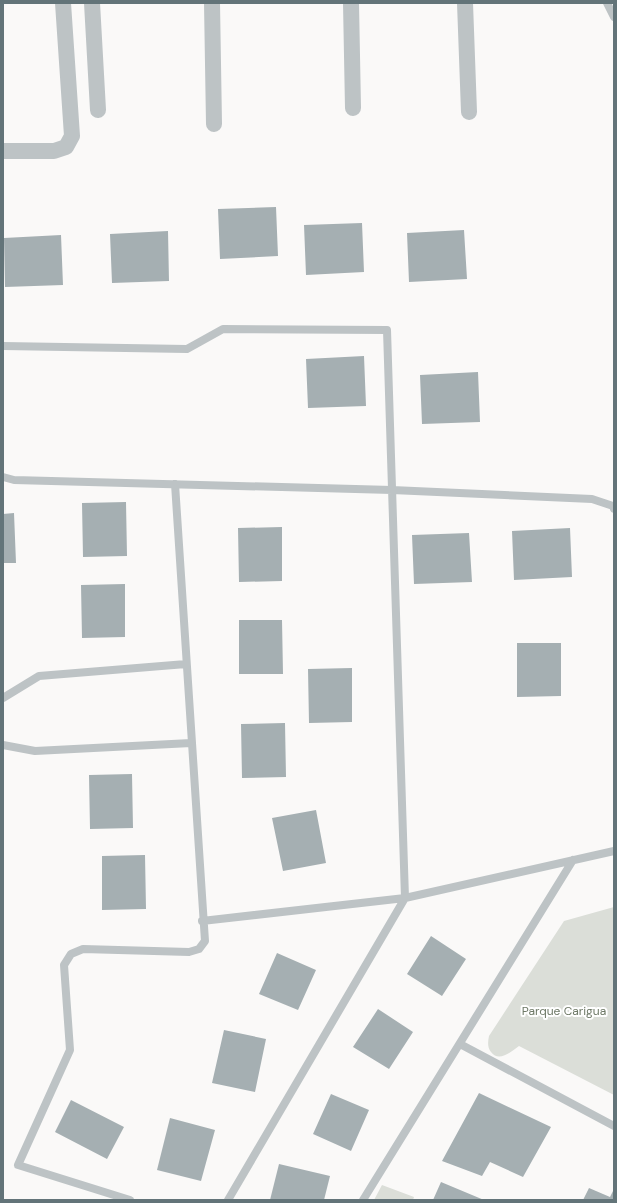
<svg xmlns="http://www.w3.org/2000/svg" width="617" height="1203" viewBox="0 0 617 1203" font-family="'DM Sans',sans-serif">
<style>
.green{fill:#dbded8}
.building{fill:#a5afb2}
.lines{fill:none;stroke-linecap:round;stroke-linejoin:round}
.lane{stroke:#bdc3c5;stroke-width:8}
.street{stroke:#bdc3c5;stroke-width:16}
.labels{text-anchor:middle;stroke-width:4;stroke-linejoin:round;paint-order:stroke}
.park-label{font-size:12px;fill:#6d7866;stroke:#fff}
</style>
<rect width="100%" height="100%" fill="#faf9f8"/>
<path class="green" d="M 614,907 L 614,1095 L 519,1046 C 512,1051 499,1063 491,1052 C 487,1047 488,1041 489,1036 L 564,921 Z
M 382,1185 L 414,1197 L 413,1200 L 374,1200 Z"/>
<path class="building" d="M 276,207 L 278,256 L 220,259 L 218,209 Z
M 362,223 L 364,272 L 306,275 L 304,225 Z
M 464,230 L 467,279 L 409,282 L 407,233 Z
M 168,231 L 169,281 L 112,283 L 110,234 Z
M 61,235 L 63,285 L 5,287 L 4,238 Z
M 364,356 L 366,406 L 308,408 L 306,359 Z
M 478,372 L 480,422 L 422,424 L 420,375 Z
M 126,502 L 127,556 L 83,557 L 82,503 Z
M 14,513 L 16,563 L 3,563 L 3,514 Z
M 282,527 L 282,581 L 239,582 L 238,528 Z
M 570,528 L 572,577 L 514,580 L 512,531 Z
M 469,533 L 472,582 L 414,584 L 412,535 Z
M 125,584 L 125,637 L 82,638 L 81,585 Z
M 239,620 L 282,620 L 283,674 L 239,674 Z
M 517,643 L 561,643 L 561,696 L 517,697 Z
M 352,668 L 352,722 L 309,723 L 308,669 Z
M 285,723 L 286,777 L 242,778 L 241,724 Z
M 132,774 L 133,828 L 90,829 L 89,775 Z
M 316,810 L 326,863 L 283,871 L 272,818 Z
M 145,855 L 146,909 L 102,910 L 102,856 Z
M 431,936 L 466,959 L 442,996 L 407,974 Z
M 277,953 L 316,970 L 298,1010 L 259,994 Z
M 378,1009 L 413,1032 L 389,1069 L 353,1047 Z
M 224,1030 L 266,1039 L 255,1092 L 212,1083 Z
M 479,1093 L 551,1127 L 523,1177 L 490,1162 L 482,1176 L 442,1161 Z
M 331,1094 L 369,1110 L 351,1151 L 313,1134 Z
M 71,1100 L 124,1127 L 107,1159 L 55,1132 Z
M 170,1118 L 215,1130 L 201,1181 L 157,1170 Z
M 279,1164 L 330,1176 L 324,1200 L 270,1200 Z
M 441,1182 L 484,1200 L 433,1200 Z
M 589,1188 L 610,1197 L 614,1189 L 614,1200 L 583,1200 Z"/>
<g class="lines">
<path class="lane" d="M 607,3 L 614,17
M 3,346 L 187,349 L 223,329 L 387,330 L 405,898 L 228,1200
M 3,477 L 14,480 L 392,490 L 592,499 L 613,506 L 614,509
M 3,698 L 39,676 L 186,664
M 3,745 L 35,751 L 191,743
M 202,921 L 405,898 L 614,851
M 460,1044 L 614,1126
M 130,1200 L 18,1165 L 70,1050 L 64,965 L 71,954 L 83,949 L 189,952 L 199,949 L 205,941 L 175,484
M 363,1200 L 573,860"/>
<path class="street" d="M 92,3 L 98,110
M 212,3 L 214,124
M 351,3 L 353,108
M 465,3 L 469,112
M 3,151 L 54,151 L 66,147 L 72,136 L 63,3"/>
</g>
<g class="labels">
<g class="park-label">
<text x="564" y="1015">Parque Carigua</text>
</g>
</g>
<rect width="617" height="1203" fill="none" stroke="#637479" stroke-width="8"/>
</svg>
